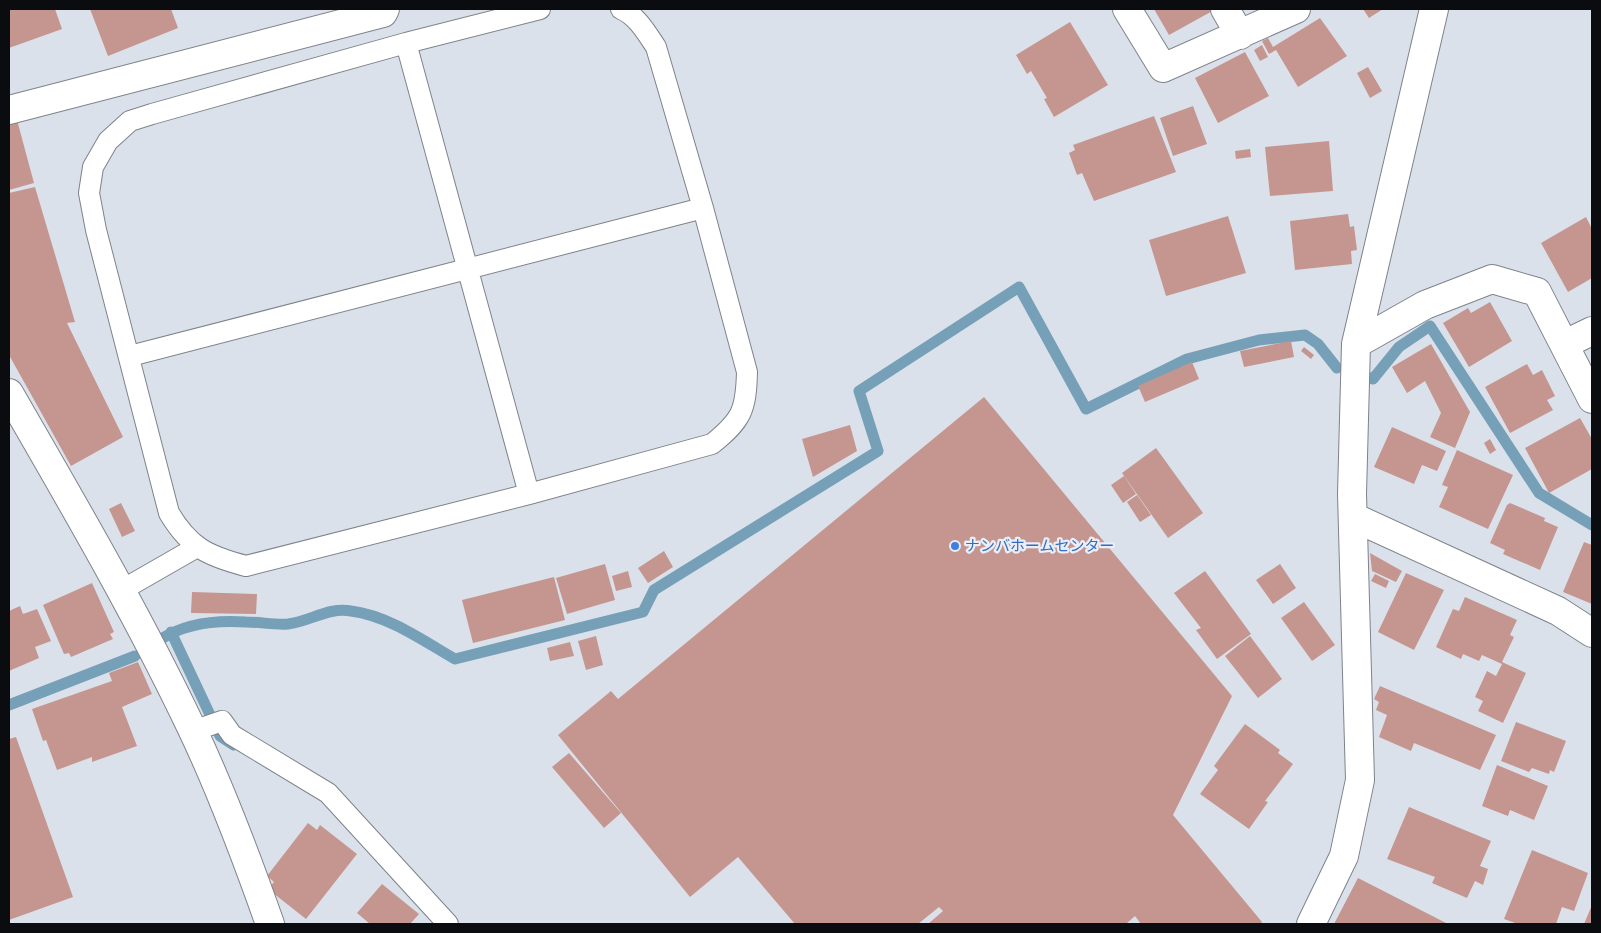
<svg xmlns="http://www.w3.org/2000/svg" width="1601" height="933" viewBox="0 0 1601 933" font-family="Georgia,'Noto Sans JP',serif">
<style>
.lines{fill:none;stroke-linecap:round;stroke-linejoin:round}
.stream{stroke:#75a0b8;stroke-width:11}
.building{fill:#c59690}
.service-casing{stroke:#7e838b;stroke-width:22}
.minor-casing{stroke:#7e838b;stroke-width:30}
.service{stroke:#fff;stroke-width:20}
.minor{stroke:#fff;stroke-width:28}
.shop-dot{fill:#3f7fe0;stroke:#e9eef7;stroke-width:2}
.labels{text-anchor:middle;stroke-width:4.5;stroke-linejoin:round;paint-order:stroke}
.shop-label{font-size:15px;fill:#366cbe;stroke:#e9eef7;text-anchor:start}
</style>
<rect width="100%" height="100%" fill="#dbe1ea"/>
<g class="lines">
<path class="stream" d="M 1367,377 L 1373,379 L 1399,347 L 1430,326 L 1539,493 L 1592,525
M 171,632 L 220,736 L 234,745
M 161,639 C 186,623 218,620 246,622 C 260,622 275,625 288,624 C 311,621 328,607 351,611 C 389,616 422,640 455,659 L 643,612 L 654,590 L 878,451 L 859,391 L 1019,287 L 1086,409 L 1187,359 L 1259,340 L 1305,335 L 1318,344 L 1337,368
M 9,705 L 135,656"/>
</g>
<path class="building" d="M 9,9 L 55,9 L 62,29 L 9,48 Z
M 90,9 L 171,9 L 178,28 L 108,56 Z
M 1154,9 L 1216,9 L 1169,35 Z
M 1363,9 L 1383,9 L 1369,18 Z
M 1320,18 L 1347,56 L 1298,87 L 1276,50 L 1269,54 L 1262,41 L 1268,38 L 1273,47 Z
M 1070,22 L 1108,85 L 1054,117 L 1044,99 L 1047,98 L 1031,71 L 1027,74 L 1016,55 Z
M 1262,45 L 1268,57 L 1260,61 L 1254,50 Z
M 1245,52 L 1269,96 L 1218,123 L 1195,78 Z
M 1368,67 L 1382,91 L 1370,98 L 1357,73 Z
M 1193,106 L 1207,144 L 1173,156 L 1160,118 Z
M 1154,116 L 1176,172 L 1094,201 L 1082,173 L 1077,175 L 1069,153 L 1075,150 L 1073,145 Z
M 17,120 L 34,183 L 9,190 L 9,122 Z
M 1329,141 L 1333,191 L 1270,196 L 1265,147 Z
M 1250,149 L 1251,157 L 1236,159 L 1235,151 Z
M 35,187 L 75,322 L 67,323 L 123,437 L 71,466 L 9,355 L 9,193 Z
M 1348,214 L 1350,227 L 1354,226 L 1357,250 L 1351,251 L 1352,264 L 1295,270 L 1290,221 Z
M 1228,216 L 1246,273 L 1166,296 L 1149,240 Z
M 1586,217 L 1592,229 L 1592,278 L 1568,292 L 1541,243 Z
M 1490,302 L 1512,341 L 1469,367 L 1443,323 L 1468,308 L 1471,313 Z
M 1291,341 L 1294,357 L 1244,367 L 1240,351 Z
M 1431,344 L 1470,412 L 1455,448 L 1430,437 L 1441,413 L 1425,381 L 1407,393 L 1392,367 Z
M 1304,347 L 1314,355 L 1311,359 L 1301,351 Z
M 1192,362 L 1199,379 L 1145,402 L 1138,386 Z
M 1527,364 L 1533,375 L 1542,370 L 1555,396 L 1547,400 L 1553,410 L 1510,433 L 1485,387 Z
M 984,397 L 1232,696 L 1173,815 L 1262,922 L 1260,924 L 1141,924 L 1135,916 L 1126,924 L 928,924 L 943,911 L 939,907 L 918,924 L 795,924 L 738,857 L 690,897 L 558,735 L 611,691 L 618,699 Z
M 1580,418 L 1592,439 L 1592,469 L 1549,493 L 1525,448 Z
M 850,425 L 857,451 L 813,477 L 802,439 Z
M 1392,427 L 1446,451 L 1437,471 L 1422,465 L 1414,484 L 1374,467 Z
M 1490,439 L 1496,450 L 1490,454 L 1484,443 Z
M 1156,448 L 1203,513 L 1168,538 L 1122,473 Z
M 1457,450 L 1513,475 L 1488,529 L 1439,507 L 1448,487 L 1442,485 Z
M 1124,476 L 1136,494 L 1123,503 L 1111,485 Z
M 1137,495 L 1151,515 L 1140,522 L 1127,502 Z
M 121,503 L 135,531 L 122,537 L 109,509 Z
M 1510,503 L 1545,518 L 1544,521 L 1558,527 L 1540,570 L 1503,554 L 1505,550 L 1490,543 L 1507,505 Z
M 1584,542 L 1592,545 L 1592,604 L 1563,592 Z
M 664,551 L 673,567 L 648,583 L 638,568 Z
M 1370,553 L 1402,571 L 1396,582 L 1372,571 Z
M 605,564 L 615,600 L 567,614 L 556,578 Z
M 1280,564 L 1296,588 L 1273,604 L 1256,580 Z
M 628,571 L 632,587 L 616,591 L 612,576 Z
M 1205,571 L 1251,634 L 1217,659 L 1196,630 L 1201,628 L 1174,593 Z
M 1406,573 L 1444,590 L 1414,650 L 1378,632 Z
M 1375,574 L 1389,581 L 1386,588 L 1371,581 Z
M 554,577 L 565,620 L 473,643 L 462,600 Z
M 92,583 L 114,632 L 110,634 L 113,639 L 71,657 L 69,653 L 64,654 L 43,605 Z
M 192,592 L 257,594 L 256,614 L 191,613 Z
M 1465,597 L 1517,620 L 1510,635 L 1514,637 L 1502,662 L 1526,673 L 1503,723 L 1478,711 L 1483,701 L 1475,697 L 1487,671 L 1496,676 L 1502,664 L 1482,655 L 1479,661 L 1463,654 L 1461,659 L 1436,647 L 1453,609 L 1459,611 Z
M 1304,602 L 1335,645 L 1312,661 L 1281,618 Z
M 20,606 L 23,614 L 37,609 L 51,641 L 35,647 L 39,658 L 9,671 L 9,611 Z
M 596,636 L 603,665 L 586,670 L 578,641 Z
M 1250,636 L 1282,679 L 1258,698 L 1225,656 Z
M 570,642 L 574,656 L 550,661 L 547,648 Z
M 138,662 L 152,694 L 122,707 L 137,746 L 92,762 L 92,757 L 57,770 L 46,740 L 43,741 L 32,709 L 112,681 L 109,673 Z
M 1380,686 L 1496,735 L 1480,770 L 1414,743 L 1411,751 L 1379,737 L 1387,715 L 1376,710 L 1379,702 L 1374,699 Z
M 1516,722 L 1566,741 L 1554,772 L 1550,770 L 1549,774 L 1532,768 L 1529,772 L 1501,761 Z
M 1245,724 L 1280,750 L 1278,753 L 1293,764 L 1265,801 L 1268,802 L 1249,829 L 1200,794 L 1218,770 L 1214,766 Z
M 16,737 L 73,897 L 9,920 L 9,739 Z
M 569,753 L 621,813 L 604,828 L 552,767 Z
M 1497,765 L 1548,786 L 1534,820 L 1510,810 L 1508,816 L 1482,806 Z
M 1409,807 L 1491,841 L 1480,866 L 1488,869 L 1483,885 L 1475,881 L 1467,898 L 1432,883 L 1435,877 L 1387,859 Z
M 308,823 L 317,830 L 320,825 L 357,854 L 306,919 L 268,889 L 274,882 L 267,876 Z
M 1532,850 L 1588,873 L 1574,911 L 1562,907 L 1556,924 L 1518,924 L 1504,919 Z
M 1358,878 L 1448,924 L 1334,924 Z
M 382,884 L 419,914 L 410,924 L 370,924 L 357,913 Z
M 1592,905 L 1592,924 L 1584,924 Z"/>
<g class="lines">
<g class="service-casing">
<path id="service" d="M 540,9 L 406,43 L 152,114 L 130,121 L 108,141 L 93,167 L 89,193 L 96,230 L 169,513 C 190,548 208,556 246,566 L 529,494 L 712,444 C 742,420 746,410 747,372 L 703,208 L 656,47 C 646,32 637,16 621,9
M 406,43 L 529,494
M 130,356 L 703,208
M 122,590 L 197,547
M 193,731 L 222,721 L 232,735 L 328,793 L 448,924"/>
</g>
<g class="minor-casing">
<path id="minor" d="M 1127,9 L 1163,68 L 1296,9
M 1225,9 L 1240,35
M 9,110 L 383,13 L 385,9
M 1356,344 L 1425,305 L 1492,279 L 1537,292 L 1592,399
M 1565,344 L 1592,331
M 9,393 C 73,504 138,615 193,731 C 223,794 247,859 270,924
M 1353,517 L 1558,611 L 1592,633
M 1311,924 L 1344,856 L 1360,780 L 1352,494 L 1356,344 L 1434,9"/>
</g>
<use href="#service" class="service"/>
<use href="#minor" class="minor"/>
</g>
<circle class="shop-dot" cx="955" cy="546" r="5"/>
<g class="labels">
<g class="shop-label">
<text x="965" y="551">ナンバホームセンター</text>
</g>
</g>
<rect width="1601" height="933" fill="none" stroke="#0a0c0f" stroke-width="20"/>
</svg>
